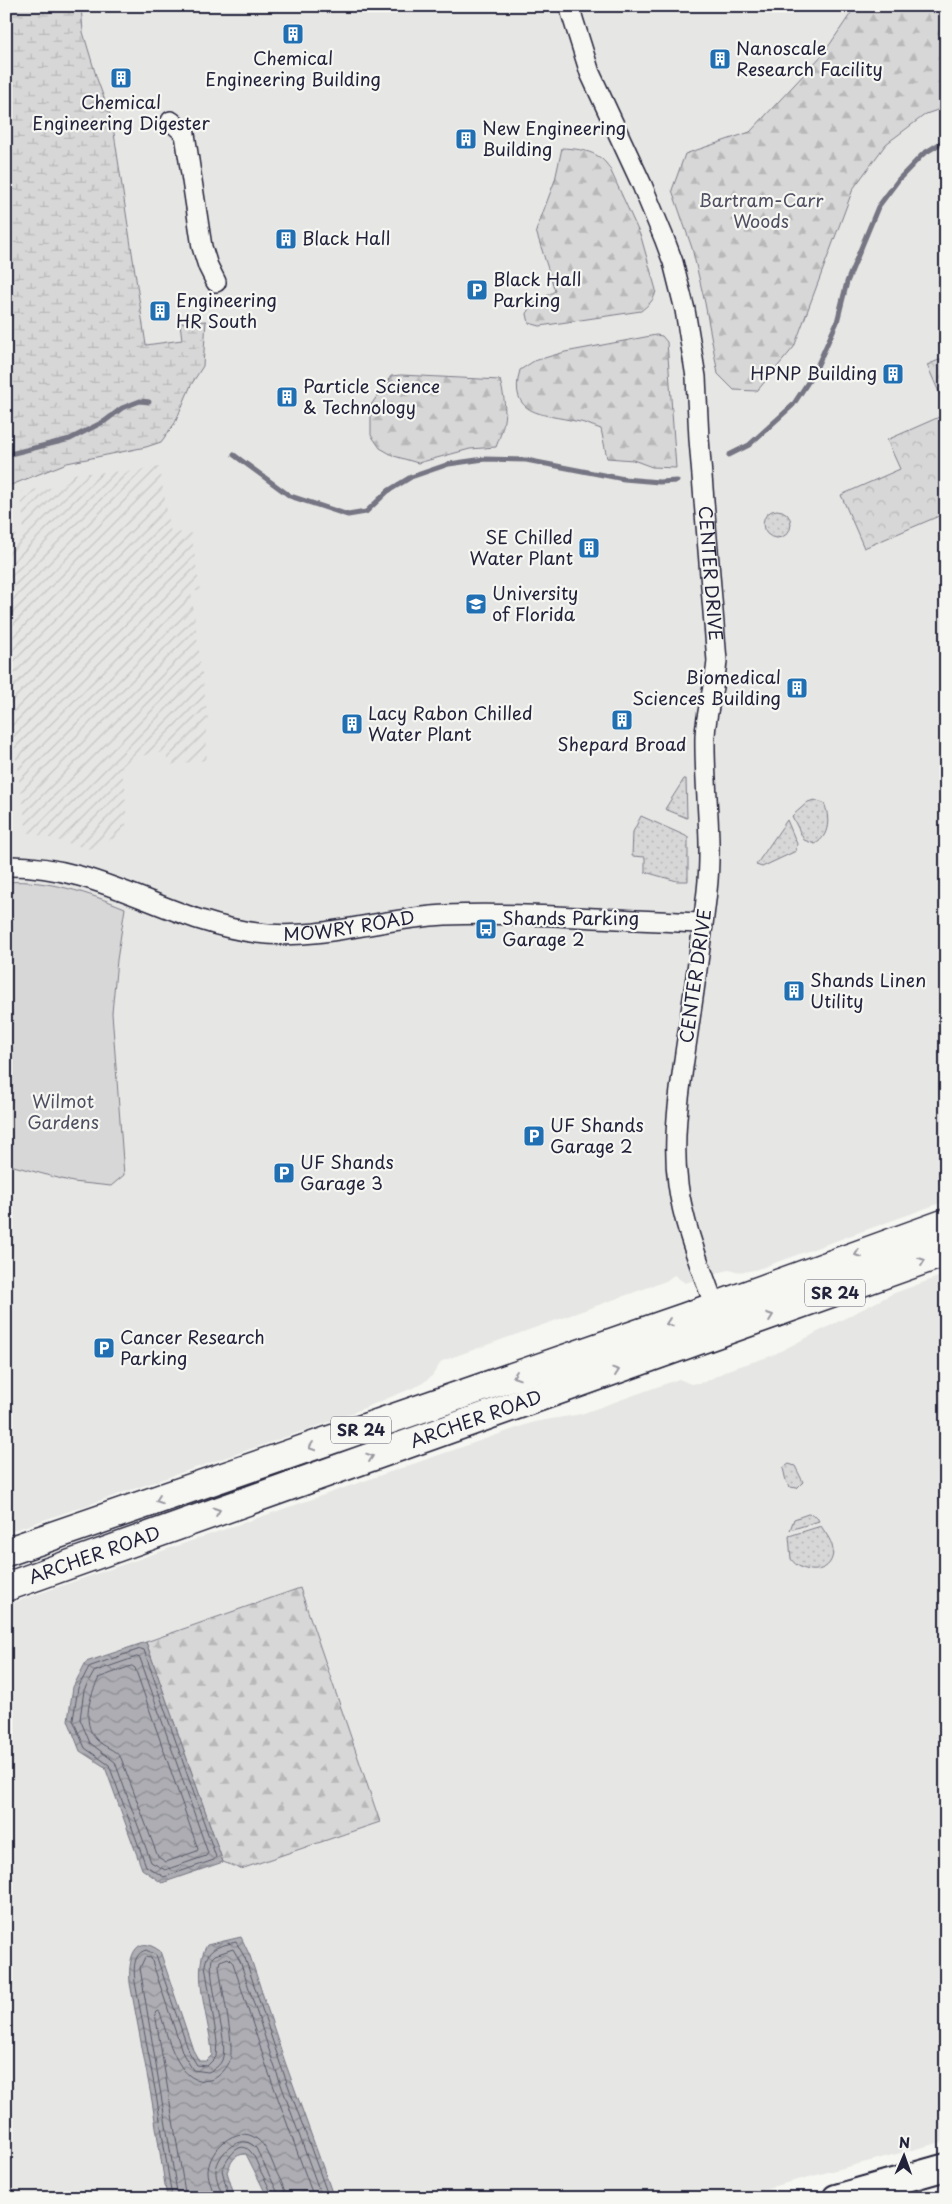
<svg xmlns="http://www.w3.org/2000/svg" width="952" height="2204" viewBox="0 0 952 2204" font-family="'Playpen Sans',sans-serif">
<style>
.built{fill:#e6e6e4}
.industrial{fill:url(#industrial-furrows)}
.grass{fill:url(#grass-dots);stroke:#7c7c89}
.forest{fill:url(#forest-firs);stroke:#7c7c89}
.wetland{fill:url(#wetland-marsh);stroke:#7c7c89}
.park{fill:url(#park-crowns);stroke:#7c7c89}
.garden{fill:#d7d7d7;stroke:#7c7c89}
.water{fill:url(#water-waves);stroke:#757583}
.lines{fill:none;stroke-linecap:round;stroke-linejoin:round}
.shore{stroke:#5a5a6b;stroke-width:1}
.stream{stroke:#757583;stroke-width:5}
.street-casing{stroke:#22223b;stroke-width:22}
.secondary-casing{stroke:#22223b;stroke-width:30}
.primary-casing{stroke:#22223b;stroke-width:31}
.street{stroke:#f6f6f2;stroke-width:19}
.secondary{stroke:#f6f6f2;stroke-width:26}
.primary{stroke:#f6f6f2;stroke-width:28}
.oneway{stroke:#9797a0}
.labels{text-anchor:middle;stroke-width:4.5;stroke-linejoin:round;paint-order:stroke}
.shield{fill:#f6f6f2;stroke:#626272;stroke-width:1}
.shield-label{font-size:16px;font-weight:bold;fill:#22223b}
.poi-label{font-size:18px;fill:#22223b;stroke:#f6f6f2;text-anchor:start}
.park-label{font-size:18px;fill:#4f4f62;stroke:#f6f6f2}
.street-label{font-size:18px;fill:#22223b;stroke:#f6f6f2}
</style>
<defs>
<pattern id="industrial-furrows" width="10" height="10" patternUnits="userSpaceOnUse" patternTransform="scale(1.25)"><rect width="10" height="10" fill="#e6e6e4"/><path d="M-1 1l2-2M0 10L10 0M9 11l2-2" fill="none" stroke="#c5c5c4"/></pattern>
<pattern id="grass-dots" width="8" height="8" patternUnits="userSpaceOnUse" patternTransform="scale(1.25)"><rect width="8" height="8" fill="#d7d7d7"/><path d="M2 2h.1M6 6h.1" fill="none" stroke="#b8b8b9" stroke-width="1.8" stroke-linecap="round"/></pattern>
<pattern id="forest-firs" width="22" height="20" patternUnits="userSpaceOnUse" patternTransform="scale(1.25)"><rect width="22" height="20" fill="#d7d7d7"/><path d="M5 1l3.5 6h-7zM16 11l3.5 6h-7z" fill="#b8b8b9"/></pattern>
<pattern id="wetland-marsh" width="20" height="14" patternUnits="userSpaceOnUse" patternTransform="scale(1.25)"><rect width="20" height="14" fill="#d7d7d7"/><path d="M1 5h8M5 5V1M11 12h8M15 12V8" fill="none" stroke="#b8b8b9"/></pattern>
<pattern id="park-crowns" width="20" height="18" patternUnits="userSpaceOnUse" patternTransform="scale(1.25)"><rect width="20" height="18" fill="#d7d7d7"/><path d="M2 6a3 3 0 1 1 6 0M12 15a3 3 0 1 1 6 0" fill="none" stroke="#b8b8b9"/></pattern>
<pattern id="water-waves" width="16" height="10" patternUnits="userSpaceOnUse" patternTransform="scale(1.25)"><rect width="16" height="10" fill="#adadb3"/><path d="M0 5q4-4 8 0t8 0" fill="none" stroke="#8c8c93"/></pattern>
</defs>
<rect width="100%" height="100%" fill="#f6f6f2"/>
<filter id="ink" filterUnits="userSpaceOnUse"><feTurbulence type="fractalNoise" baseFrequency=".02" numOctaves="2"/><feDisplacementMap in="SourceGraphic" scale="10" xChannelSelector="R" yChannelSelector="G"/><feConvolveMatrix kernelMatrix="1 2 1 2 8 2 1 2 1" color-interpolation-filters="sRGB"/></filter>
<g filter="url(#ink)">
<path class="built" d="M 6,6 L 946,6 L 946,1201 L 755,1270 L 743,1272 L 728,1270 L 685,1283 L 674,1275 L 666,1281 L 442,1361 L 432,1376 L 420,1385 L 335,1420 L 6,1533 Z
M 946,1274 L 946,2141 L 729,2198 L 6,2198 L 6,1605 L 534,1422 L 581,1414 L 679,1379 L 691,1384 L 705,1382 L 728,1370 L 771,1356 L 892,1294 Z"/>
<path class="industrial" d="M 159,467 L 171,533 L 191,532 L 200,591 L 191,591 L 208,719 L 205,738 L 207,760 L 168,765 L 166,752 L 133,757 L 122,774 L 126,791 L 126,831 L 118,838 L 101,841 L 97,851 L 27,832 L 6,691 L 6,536 L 24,534 L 21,491 L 58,487 L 69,474 L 127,471 Z"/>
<path class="grass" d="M763 524a14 14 0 1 1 28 0a14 14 0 1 1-28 0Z
M 684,779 L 686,779 L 687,818 L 665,809 Z
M 814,800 L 824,803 C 830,817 830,836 815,844 L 804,840 L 792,816 L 808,802 Z
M 641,816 L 688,837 L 688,881 L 677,881 L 645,872 L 645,857 L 632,856 L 633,832 Z
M 787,820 L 797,844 L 796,851 L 762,867 L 756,865 Z
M 789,1464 L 795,1466 L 803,1482 L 797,1488 L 790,1487 L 786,1481 L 783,1468 Z
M 808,1514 L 816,1516 L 819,1521 L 790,1530 L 794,1519 Z
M 821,1526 C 826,1534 833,1542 833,1552 C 832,1576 801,1574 791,1559 L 789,1536 Z"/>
<path class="forest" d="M 850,6 L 946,6 L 946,107 L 926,114 L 886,144 L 853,189 L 794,347 L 757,391 L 734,390 L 718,374 L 705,303 L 692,248 L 672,190 L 685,154 L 750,132 L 824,53 L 851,13 Z
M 562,148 C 581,149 600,151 610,169 L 641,237 L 656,290 C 655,300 648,305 641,311 L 540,326 L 529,323 L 527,314 L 529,306 L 555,291 L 536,231 L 555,180 Z
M 656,335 L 662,336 L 667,342 L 676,468 L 652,467 L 633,460 L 607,458 L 601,429 C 592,426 584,422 575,421 C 544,414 507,416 520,370 L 534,361 L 565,352 Z
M 401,375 L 500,380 C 507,408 507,419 496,447 L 470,449 L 418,463 L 394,456 L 380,448 L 371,435 L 371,405 L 391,376 Z
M 300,1588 L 380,1822 L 241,1869 L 223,1862 L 146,1642 Z"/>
<path class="wetland" d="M 6,6 L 81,6 L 83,32 L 97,79 L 112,120 L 146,345 L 182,340 L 180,323 L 206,321 L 203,366 L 191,385 L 175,423 L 161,442 L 146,447 L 67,463 L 6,487 Z"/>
<path class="park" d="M 946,357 L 946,408 L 927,365 Z
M 946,414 L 946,513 L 864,548 L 841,495 L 900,469 L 887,440 Z"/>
<path class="garden" d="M 6,882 C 47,879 88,893 125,908 L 117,960 L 112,1013 L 124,1175 L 111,1186 L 73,1182 L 6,1164 Z"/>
<path class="water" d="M 146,1642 L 223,1862 L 162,1883 L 142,1869 L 105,1767 L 80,1751 L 68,1720 L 73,1687 L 86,1662 Z
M 241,1937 L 250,1956 L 285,2062 L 334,2198 L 268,2198 L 246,2154 C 234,2154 231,2162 227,2172 L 235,2198 L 167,2198 L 152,2101 L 130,1983 C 128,1962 133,1931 160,1951 L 193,2050 L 199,2061 L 206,2061 L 212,2055 C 211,2024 190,1972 207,1945 Z"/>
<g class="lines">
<path class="shore" d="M 141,1649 L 144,1650 L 216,1857 L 214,1860 L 164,1877 L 146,1866 L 109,1765 L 85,1748 L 73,1720 L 78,1688 L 89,1667 Z
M 137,1657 L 140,1658 L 208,1853 L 206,1856 L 165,1870 L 151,1862 L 115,1762 L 90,1743 L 80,1719 L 84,1690 L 94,1672 Z
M 132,1666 L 135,1668 L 198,1849 L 197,1851 L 166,1862 L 158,1857 L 121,1758 C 115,1749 103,1747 96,1739 C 81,1722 90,1695 99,1678 Z
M 172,2198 L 157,2100 L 135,1982 C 134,1971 132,1954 146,1950 L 156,1955 L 189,2052 L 197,2065 L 207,2066 L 216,2057 L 217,2041 L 205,1965 C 208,1947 220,1946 236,1942 L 245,1958 L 280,2063 L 329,2198
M 178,2198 L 140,1968 L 145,1957 L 151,1958 L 183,2054 L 193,2070 L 208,2072 C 214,2070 220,2065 222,2060 C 230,2040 207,1985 212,1958 L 215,1955 L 233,1949 L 240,1961 L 274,2065 L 322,2198
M 186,2198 L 155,2013 L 157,2011 L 160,2012 C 167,2035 179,2091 213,2079 C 220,2076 228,2067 230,2060 C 235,2041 221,1988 219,1965 L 220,1961 L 228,1958 L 233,1963 L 267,2068 L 314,2198
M 215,2198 C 213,2190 208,2180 208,2171 C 209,2150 236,2123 257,2139 C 266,2145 271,2159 275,2169 C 279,2178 285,2187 286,2198
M 223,2198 C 221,2190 215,2178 216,2170 C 218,2153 241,2131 256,2148 L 277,2191 L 278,2198
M 229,2198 L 222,2170 C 226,2162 238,2138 250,2151 C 255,2156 258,2166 261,2172 C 265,2180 271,2189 272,2198"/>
<path class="stream" d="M 6,455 L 70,439 L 105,421 L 122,408 L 140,401 L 149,402
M 234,455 L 290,496 L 348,515 L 366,512 L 388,491 L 411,477 L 449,464 L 484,459 L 526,460 L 624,479 L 659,482 L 677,481
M 729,455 L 749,445 L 793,405 L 814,373 L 837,322 L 847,282 L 878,207 L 899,179 L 923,154 L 946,140"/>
<g class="street-casing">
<g id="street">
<path id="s1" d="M 569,6 L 590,73 L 642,185 L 664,238 L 673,262 L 685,310 L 696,377 L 699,439 L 717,661 C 715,687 706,710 705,736 C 704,788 713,839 707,891 C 701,945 693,999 685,1053 C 679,1096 672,1140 678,1184 C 684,1230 704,1275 719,1318"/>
<path d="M 171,121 L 185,134 L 202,247 L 208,266 L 216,282"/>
<path id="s2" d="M 6,866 C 100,864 168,922 257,933 C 320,941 382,918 445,915 C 530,912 617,920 702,923"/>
</g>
</g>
<g class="secondary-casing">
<path id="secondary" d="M 836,2198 L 946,2167"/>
</g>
<g class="primary-casing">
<g id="primary">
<path d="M 6,1552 L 686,1317 L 946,1223"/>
<path id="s3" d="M 6,1587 L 946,1252"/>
</g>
</g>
<use href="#street" class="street"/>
<use href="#secondary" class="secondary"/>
<use href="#primary" class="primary"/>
</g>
<defs><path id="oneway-chevron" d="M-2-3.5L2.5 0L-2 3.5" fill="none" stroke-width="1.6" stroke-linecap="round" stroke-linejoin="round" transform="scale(1.25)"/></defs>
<g class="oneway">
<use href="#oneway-chevron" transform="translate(858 1254) rotate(160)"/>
<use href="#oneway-chevron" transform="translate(922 1261) rotate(-20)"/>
<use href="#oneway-chevron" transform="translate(770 1316) rotate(-20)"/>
<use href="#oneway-chevron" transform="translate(669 1323) rotate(161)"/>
<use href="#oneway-chevron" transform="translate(616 1371) rotate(-19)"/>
<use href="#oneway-chevron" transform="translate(516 1376) rotate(161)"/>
<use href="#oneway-chevron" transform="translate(312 1447) rotate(161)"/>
<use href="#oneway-chevron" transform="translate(370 1457) rotate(-19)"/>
<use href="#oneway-chevron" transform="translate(159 1500) rotate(161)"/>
<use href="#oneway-chevron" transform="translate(217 1511) rotate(-20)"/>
</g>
</g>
<defs>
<g id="building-square" transform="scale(1.125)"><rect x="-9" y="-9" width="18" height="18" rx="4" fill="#1f6fb2" stroke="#f6f6f2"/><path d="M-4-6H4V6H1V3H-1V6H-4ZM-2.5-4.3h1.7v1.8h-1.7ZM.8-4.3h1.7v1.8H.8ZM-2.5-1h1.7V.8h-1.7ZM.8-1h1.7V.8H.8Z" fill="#fff"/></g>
<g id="parking-square" transform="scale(1.125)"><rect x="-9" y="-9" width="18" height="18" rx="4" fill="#1f6fb2" stroke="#f6f6f2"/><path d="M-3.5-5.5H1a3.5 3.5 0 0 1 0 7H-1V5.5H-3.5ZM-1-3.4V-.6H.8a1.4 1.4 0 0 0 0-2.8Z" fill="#fff"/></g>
<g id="university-square" transform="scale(1.125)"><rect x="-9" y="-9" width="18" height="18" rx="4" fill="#1f6fb2" stroke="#f6f6f2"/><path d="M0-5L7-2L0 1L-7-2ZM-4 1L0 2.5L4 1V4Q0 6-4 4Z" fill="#fff"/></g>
<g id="bus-square" transform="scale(1.125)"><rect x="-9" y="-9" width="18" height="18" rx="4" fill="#1f6fb2" stroke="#f6f6f2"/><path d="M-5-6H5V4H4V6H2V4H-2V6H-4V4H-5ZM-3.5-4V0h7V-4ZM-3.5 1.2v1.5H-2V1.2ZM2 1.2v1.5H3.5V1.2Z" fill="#fff"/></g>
</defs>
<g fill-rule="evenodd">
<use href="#building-square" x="293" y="34"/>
<use href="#building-square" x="720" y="59"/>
<use href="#building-square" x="121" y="78"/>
<use href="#building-square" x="466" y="139"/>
<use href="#building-square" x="286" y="239"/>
<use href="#parking-square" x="477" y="290"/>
<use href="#building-square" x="160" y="311"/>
<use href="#building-square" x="893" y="374"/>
<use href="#building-square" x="287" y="397"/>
<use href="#building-square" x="589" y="548"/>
<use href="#university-square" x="476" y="604"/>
<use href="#building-square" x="797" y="688"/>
<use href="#building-square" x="622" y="720"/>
<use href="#building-square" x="352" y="724"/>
<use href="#bus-square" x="486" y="929"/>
<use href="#building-square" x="794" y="991"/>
<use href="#parking-square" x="534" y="1136"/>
<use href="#parking-square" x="284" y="1173"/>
<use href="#parking-square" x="104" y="1348"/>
</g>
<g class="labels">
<g class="shield">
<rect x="805" y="1279.5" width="60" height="27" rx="4"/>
<rect x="331" y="1416.5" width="60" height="27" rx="4"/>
</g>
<g class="shield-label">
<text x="835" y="1299">SR 24</text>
<text x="361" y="1436">SR 24</text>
</g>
<g class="poi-label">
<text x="736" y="55">Nanoscale<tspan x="736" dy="21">Research Facility</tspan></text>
<text x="293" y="65" text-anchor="middle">Chemical<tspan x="293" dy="21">Engineering Building</tspan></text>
<text x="121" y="109" text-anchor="middle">Chemical<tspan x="121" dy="21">Engineering Digester</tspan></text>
<text x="482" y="135">New Engineering<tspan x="482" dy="21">Building</tspan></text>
<text x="302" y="245">Black Hall</text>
<text x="493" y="286">Black Hall<tspan x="493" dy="21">Parking</tspan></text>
<text x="176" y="307">Engineering<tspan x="176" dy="21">HR South</tspan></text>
<text x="877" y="380" text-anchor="end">HPNP Building</text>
<text x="303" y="393">Particle Science<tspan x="303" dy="21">&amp; Technology</tspan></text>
<text x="573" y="544" text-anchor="end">SE Chilled<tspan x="573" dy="21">Water Plant</tspan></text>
<text x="492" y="600">University<tspan x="492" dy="21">of Florida</tspan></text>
<text x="781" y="684" text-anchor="end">Biomedical<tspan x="781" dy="21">Sciences Building</tspan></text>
<text x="368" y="720">Lacy Rabon Chilled<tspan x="368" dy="21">Water Plant</tspan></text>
<text x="622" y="751" text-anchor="middle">Shepard Broad</text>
<text x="502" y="925">Shands Parking<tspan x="502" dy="21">Garage 2</tspan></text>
<text x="810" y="987">Shands Linen<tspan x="810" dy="21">Utility</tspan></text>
<text x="550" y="1132">UF Shands<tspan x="550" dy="21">Garage 2</tspan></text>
<text x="300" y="1169">UF Shands<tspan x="300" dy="21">Garage 3</tspan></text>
<text x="120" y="1344">Cancer Research<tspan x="120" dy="21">Parking</tspan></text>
</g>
<g class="park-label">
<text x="761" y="207">Bartram-Carr<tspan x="761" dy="21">Woods</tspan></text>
<text x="63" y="1108">Wilmot<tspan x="63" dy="21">Gardens</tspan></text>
</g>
<g class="street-label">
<text dy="6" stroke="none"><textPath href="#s1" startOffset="591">CENTER DRIVE</textPath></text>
<text dy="6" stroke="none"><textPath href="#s2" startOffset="354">MOWRY ROAD</textPath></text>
<text transform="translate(696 976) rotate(-82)" y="6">CENTER DRIVE</text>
<text dy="6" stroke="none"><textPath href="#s3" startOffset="499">ARCHER ROAD</textPath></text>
<text dy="6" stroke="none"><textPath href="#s3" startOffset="94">ARCHER ROAD</textPath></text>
</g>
</g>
<rect width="952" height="2204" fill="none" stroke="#f6f6f2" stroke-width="25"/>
<rect x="12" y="12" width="927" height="2179" fill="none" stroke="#22223b" stroke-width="2" filter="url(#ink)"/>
<g transform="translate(904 2156) rotate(2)" stroke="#f6f6f2" stroke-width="4" paint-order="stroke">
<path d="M0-4L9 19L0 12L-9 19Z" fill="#22223b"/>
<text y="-8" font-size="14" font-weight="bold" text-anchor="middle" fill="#22223b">N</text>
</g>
</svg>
